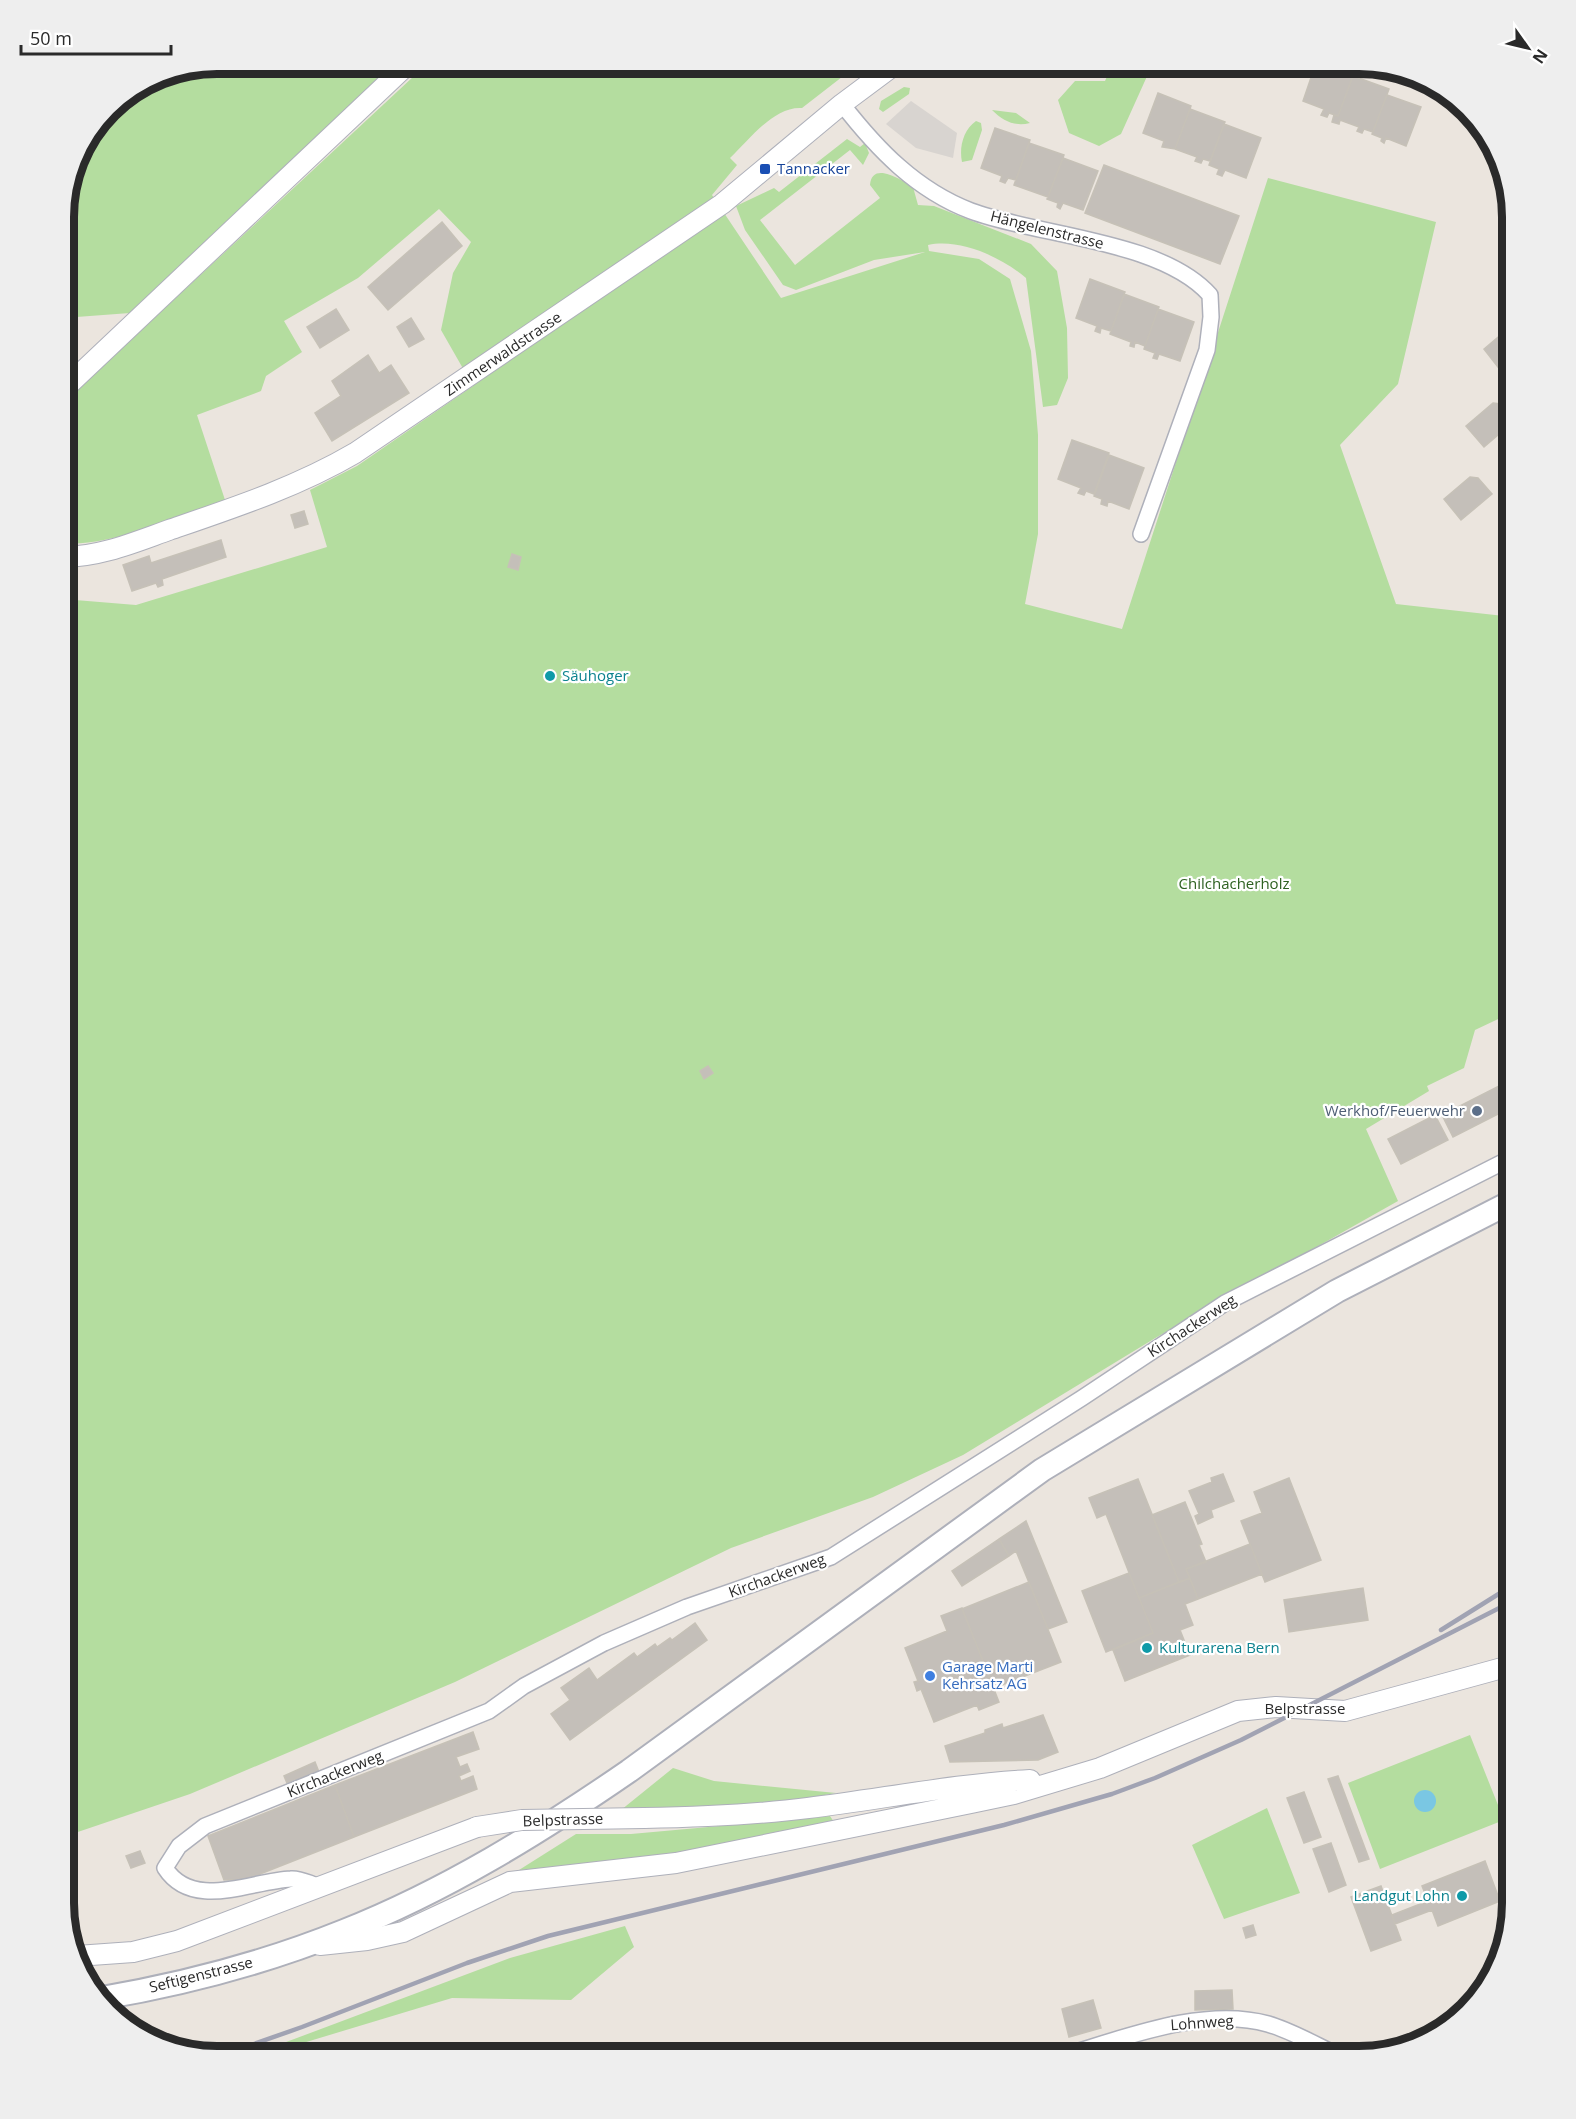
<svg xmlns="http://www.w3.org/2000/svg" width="1576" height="2119" viewBox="0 0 1576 2119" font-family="'Open Sans',sans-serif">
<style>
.green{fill:#b4dd9f}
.plaza{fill:#d8d4d0}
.water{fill:#7ac7e3}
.building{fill:#c4bfb9;stroke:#c6c1b7;stroke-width:1.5}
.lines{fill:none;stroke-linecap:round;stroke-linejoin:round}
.minor-casing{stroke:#aeb0ba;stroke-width:18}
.tertiary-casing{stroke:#aeb0ba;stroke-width:22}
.secondary-casing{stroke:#aeb0ba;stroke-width:26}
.minor{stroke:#fff;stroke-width:15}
.tertiary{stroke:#fff;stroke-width:20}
.secondary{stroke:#fff;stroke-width:22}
.rail{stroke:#a1a3b3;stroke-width:4.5}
.tertiary-bridge-casing{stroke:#aeb0ba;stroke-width:22;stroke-linecap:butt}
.tertiary-bridge{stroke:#fff;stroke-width:20}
.transit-dot{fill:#1a4fb4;stroke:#fff;stroke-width:2}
.culture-dot{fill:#0f9aa8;stroke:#fff;stroke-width:2}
.service-dot{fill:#5c6f8a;stroke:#fff;stroke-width:2}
.shop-dot{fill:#3f7fe0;stroke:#fff;stroke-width:2}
.labels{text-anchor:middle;stroke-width:4.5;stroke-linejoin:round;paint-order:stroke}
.transit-label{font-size:15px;fill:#164399;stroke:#fff;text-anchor:start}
.street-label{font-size:15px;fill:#2a2a2a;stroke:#fff}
.culture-label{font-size:15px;fill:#0d838f;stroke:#fff;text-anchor:start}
.park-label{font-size:15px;fill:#2e6121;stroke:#fff}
.service-label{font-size:15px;fill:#4e5e75;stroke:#fff;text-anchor:end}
.shop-label{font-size:15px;fill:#366cbe;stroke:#fff;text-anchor:start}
.rim{fill:none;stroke:#2a2a2a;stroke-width:8}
</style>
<rect width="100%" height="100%" fill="#ebe5de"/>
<path class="green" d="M 216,63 L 399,63 L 130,313 L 63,318 L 63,206 L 79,149 L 115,101 L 158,75 Z
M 428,63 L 860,63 L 802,108 C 774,106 750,139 730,158 L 737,165 L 712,195 L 781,298 L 925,252 L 874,260 L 796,290 L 783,285 L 745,230 L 736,206 L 774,188 L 779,192 L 847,139 L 860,147 L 865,143 L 869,153 L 863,165 L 850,150 L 760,220 L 795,265 L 880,198 L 870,185 C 872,160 903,181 913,187 L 918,205 L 934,206 L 1031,244 L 1057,271 L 1067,328 L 1068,378 L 1057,405 L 1043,407 L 1026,278 C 1001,257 960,238 928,245 L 929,251 L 979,259 L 1010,279 L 1031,351 L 1038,435 L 1038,534 L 1025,604 L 1122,629 L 1268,178 L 1436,222 L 1398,384 L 1340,445 L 1396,604 L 1513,617 L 1513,1012 L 1475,1030 L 1464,1068 L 1427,1086 L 1429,1091 L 1366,1129 L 1398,1201 L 1157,1337 L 963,1455 L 873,1497 L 731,1548 L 455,1682 L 190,1794 L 63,1837 L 63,599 L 136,605 L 327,547 L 310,490 L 357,466 L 473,386 L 441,330 L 453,273 L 471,242 L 439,209 L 358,278 L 284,321 L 302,352 L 266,376 L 261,391 L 197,415 L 225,500 C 181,515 109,548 63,543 L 63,403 Z
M 1113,63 L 1153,63 L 1121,134 L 1099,146 L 1069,133 L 1058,100 L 1075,81 L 1105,81 Z
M 904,87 L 910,88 L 909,94 L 883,112 L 879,109 L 881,101 Z
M 992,110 L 1016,113 L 1030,123 C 1015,127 1003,121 992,110 Z
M 976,121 L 981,123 L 982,130 L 972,160 L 962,162 C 959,148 963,130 976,121 Z
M 1470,1735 L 1504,1820 L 1380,1869 L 1348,1783 Z
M 673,1768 L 714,1781 L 836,1793 C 765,1806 693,1808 621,1810 Z
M 1267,1808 L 1300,1893 L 1224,1919 L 1192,1845 Z
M 830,1816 L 834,1822 L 675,1854 L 593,1867 L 519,1870 L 576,1834 L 631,1834 Z
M 625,1926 L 634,1947 L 571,2000 L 452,1998 L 260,2056 L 249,2056 L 510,1958 Z"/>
<path class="plaza" d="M 911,101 L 957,133 L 953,158 L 916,148 L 886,124 Z"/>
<path class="water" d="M1414 1801a11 11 0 1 1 22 0a11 11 0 1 1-22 0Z"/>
<path class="building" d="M 1316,63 L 1353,76 L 1338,116 L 1329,113 L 1327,117 L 1321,115 L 1324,109 L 1303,101 Z
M 1353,76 L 1389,89 L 1373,132 L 1364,129 L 1362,133 L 1357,131 L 1359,127 L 1340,120 L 1339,124 L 1332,122 L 1334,115 L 1338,116 Z
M 1158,93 L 1191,106 L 1175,149 L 1162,147 L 1164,141 L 1143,133 Z
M 1387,95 L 1421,107 L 1406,146 L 1386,138 L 1384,143 L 1381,141 L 1382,138 L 1372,134 Z
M 1190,109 L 1225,122 L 1210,161 L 1203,159 L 1201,163 L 1195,161 L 1197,157 L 1175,149 Z
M 1224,124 L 1261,138 L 1246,178 L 1225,170 L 1222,176 L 1217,174 L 1219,169 L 1209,165 Z
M 995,128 L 1030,140 L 1016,180 L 1008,178 L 1005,183 L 1000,181 L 1002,176 L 981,168 Z
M 1029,143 L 1064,155 L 1048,197 L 1014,185 Z
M 1063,158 L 1098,171 L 1083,210 L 1063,203 L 1060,209 L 1057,207 L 1058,203 L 1047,199 Z
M 1104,165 L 1239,216 L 1220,264 L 1085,213 Z
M 442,222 L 462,246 L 388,310 L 368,287 Z
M 1090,279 L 1125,292 L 1111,331 L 1101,328 L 1100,333 L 1095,331 L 1097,326 L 1076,318 Z
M 1124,294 L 1159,307 L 1145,346 L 1135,342 L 1134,347 L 1130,346 L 1131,342 L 1110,334 Z
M 336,309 L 349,330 L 320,348 L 307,327 Z
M 1158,309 L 1194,322 L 1180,361 L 1159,354 L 1157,359 L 1153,358 L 1155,353 L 1144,349 Z
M 411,318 L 424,339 L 409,347 L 397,327 Z
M 1510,327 L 1513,327 L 1513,361 L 1501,371 L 1484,349 Z
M 368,355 L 379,373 L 391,365 L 409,393 L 332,441 L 315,413 L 341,396 L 332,381 Z
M 1493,403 L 1501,404 L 1513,422 L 1484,447 L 1466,426 Z
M 1072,440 L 1109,453 L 1094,494 L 1086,491 L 1084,495 L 1078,493 L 1081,488 L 1058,479 Z
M 1109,455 L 1144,468 L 1129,509 L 1108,501 L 1107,506 L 1101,504 L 1102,499 L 1094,496 Z
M 1470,477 L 1478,478 L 1492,494 L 1461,520 L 1444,499 Z
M 304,511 L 308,524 L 295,528 L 291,515 Z
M 221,540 L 226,557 L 162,579 L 163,585 L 158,587 L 156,583 L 132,591 L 123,565 L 149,556 L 151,563 Z
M 512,554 L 521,557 L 518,570 L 508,567 Z
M 708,1066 L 713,1073 L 704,1079 L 700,1071 Z
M 1501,1085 L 1512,1107 L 1453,1137 L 1442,1115 Z
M 1513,1087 L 1513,1110 L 1504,1092 Z
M 1435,1115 L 1448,1140 L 1401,1164 L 1388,1139 Z
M 1223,1474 L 1234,1501 L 1211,1510 L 1213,1517 L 1198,1524 L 1195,1516 L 1199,1514 L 1189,1491 L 1212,1482 L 1211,1478 Z
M 1289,1478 L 1321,1560 L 1265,1582 L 1241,1521 L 1262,1513 L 1254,1492 Z
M 1138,1479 L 1179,1582 L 1139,1598 L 1106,1514 L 1097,1518 L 1089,1498 Z
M 1185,1502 L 1202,1544 L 1199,1545 L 1206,1562 L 1186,1569 L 1190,1578 L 1179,1582 L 1152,1515 Z
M 1026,1521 L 1067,1622 L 1048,1629 L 1016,1551 L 1009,1556 L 999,1539 Z
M 999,1539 L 1009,1556 L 962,1586 L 952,1571 Z
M 1250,1544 L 1262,1574 L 1198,1599 L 1186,1569 Z
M 1129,1573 L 1153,1633 L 1106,1652 L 1082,1591 Z
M 1190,1578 L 1198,1599 L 1185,1604 L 1193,1625 L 1180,1630 L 1190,1655 L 1125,1681 L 1113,1650 L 1153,1633 L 1139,1598 Z
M 1029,1582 L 1061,1662 L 994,1688 L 962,1609 Z
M 1363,1588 L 1368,1620 L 1289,1632 L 1284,1600 Z
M 962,1608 L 999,1702 L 979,1710 L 977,1705 L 934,1722 L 921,1689 L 917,1691 L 914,1682 L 918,1681 L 905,1648 L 947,1631 L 941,1616 Z
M 695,1623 L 707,1640 L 570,1740 L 551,1714 L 570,1700 L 561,1688 L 589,1668 L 597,1680 L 634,1653 L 637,1657 L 655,1644 L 657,1647 L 670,1638 L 672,1640 Z
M 1043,1715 L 1058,1752 L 1038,1760 L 950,1762 L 945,1746 L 985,1733 L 985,1730 L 1002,1724 L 1003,1728 Z
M 473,1732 L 479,1749 L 456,1757 L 460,1767 L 467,1764 L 470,1771 L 459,1776 L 461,1781 L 473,1776 L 477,1789 L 354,1837 L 335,1785 Z
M 315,1762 L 319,1772 L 287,1783 L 284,1776 Z
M 1338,1776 L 1369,1859 L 1359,1862 L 1328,1779 Z
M 335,1785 L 354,1837 L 260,1874 L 262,1879 L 224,1880 L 208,1836 Z
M 1304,1792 L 1321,1837 L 1304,1843 L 1287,1798 Z
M 1331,1843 L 1346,1885 L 1329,1892 L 1313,1849 Z
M 140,1851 L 145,1863 L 131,1868 L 126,1856 Z
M 1485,1861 L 1500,1901 L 1438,1926 L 1432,1910 L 1395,1924 L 1392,1915 L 1428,1901 L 1422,1886 Z
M 1381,1886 L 1401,1940 L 1371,1951 L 1351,1897 Z
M 1253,1925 L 1256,1935 L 1246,1938 L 1243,1928 Z
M 1232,1990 L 1233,2009 L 1195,2010 L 1195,1991 Z
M 1093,2000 L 1101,2028 L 1069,2037 L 1062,2009 Z
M 1173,2054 L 1225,2054 L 1225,2056 L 1173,2056 Z"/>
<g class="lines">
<g class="minor-casing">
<path id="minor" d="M 842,104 C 877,149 916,190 971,211 C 1038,236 1161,240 1210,295 L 1211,317 L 1207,350 L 1141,534
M 318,1886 C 310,1884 300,1878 291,1879 C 250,1881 193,1911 165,1868 L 179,1846 L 205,1826 L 489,1711 L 524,1686 L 604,1643 L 687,1607 L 831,1557 L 1082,1398 L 1225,1303 L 1513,1157
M 1063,2056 C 1124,2038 1204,2006 1268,2024 C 1292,2031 1316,2045 1339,2056"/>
</g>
<g class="tertiary-casing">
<path id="tertiary" d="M 63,390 L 409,63
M 63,557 C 100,557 135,542 169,530 C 233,508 297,487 355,453 L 722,204 L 842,104 L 897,63
M 644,1818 C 699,1817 753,1815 808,1808 C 882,1799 955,1784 1030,1780
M 320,1945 L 367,1940 L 403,1932 L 510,1882 L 676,1863 L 971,1803 L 1014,1794 L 1100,1768 L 1238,1711 L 1276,1707 L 1345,1711 L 1513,1665
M 77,1956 L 133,1952 L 177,1941 L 477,1827"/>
</g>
<g class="secondary-casing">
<path id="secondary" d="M 102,1998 C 184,1984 267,1962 344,1931 C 445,1891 539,1833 629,1771 L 1042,1470 L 1337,1291 L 1513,1201"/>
</g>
<use href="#minor" class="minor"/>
<use href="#tertiary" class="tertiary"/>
<use href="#secondary" class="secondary"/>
<path class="rail" d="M 1441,1630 L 1513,1585
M 220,2056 L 302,2027 L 467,1963 L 548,1936 L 1004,1825 L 1112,1794 L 1155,1778 L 1241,1740 L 1513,1601"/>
<g class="tertiary-bridge-casing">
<path id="tertiary-bridge" d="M 477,1827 L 522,1820 L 644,1818"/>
</g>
<use href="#tertiary-bridge" class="tertiary-bridge"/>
</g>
<rect class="transit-dot" x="759" y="163" width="12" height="12" rx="3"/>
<g class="culture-dot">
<circle cx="550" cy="676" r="6"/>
<circle cx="1147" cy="1648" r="6"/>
<circle cx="1462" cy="1896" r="6"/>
</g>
<circle class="service-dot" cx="1477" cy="1111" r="6"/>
<circle class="shop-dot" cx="930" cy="1676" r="6"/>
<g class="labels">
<g class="transit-label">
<text x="777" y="174">Tannacker</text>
</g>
<g class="street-label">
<text transform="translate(1047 230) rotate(14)" y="5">Hängelenstrasse</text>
<text transform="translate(503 354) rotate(-34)" y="5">Zimmerwaldstrasse</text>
<text transform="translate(1192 1326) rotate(-33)" y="5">Kirchackerweg</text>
<text transform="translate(777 1576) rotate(-20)" y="5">Kirchackerweg</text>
<text x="1305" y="1714">Belpstrasse</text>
<text transform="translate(335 1774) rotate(-22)" y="5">Kirchackerweg</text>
<text transform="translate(563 1820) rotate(-2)" y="5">Belpstrasse</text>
<text transform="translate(201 1975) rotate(-14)" y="5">Seftigenstrasse</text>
<text transform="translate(1202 2023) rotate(-4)" y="5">Lohnweg</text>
</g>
<g class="culture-label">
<text x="562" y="681">Säuhoger</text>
<text x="1159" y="1653">Kulturarena Bern</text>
<text x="1450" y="1901" text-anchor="end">Landgut Lohn</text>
</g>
<g class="park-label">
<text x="1234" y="889">Chilchacherholz</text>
</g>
<g class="service-label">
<text x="1465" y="1116">Werkhof/Feuerwehr</text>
</g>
<g class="shop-label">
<text x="942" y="1672">Garage Marti<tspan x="942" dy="17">Kehrsatz AG</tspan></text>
</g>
</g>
<path d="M0 0H1576V2119H0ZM217 74H1359A143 143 0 0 1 1502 217V1903A143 143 0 0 1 1359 2046H217A143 143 0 0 1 74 1903V217A143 143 0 0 1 217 74Z" fill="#eee" fill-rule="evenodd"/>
<path class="rim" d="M217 74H1359A143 143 0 0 1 1502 217V1903A143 143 0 0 1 1359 2046H217A143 143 0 0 1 74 1903V217A143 143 0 0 1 217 74Z"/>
<g transform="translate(1528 48) rotate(124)" stroke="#ffffff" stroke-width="4.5" paint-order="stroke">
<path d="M0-4.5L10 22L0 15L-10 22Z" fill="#2a2a2a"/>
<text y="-9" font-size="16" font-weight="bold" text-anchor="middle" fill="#2a2a2a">N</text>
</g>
<path d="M21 45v9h150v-9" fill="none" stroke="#2a2a2a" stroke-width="3"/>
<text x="30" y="45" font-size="18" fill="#2a2a2a" stroke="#ffffff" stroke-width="4.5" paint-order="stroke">50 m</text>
</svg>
